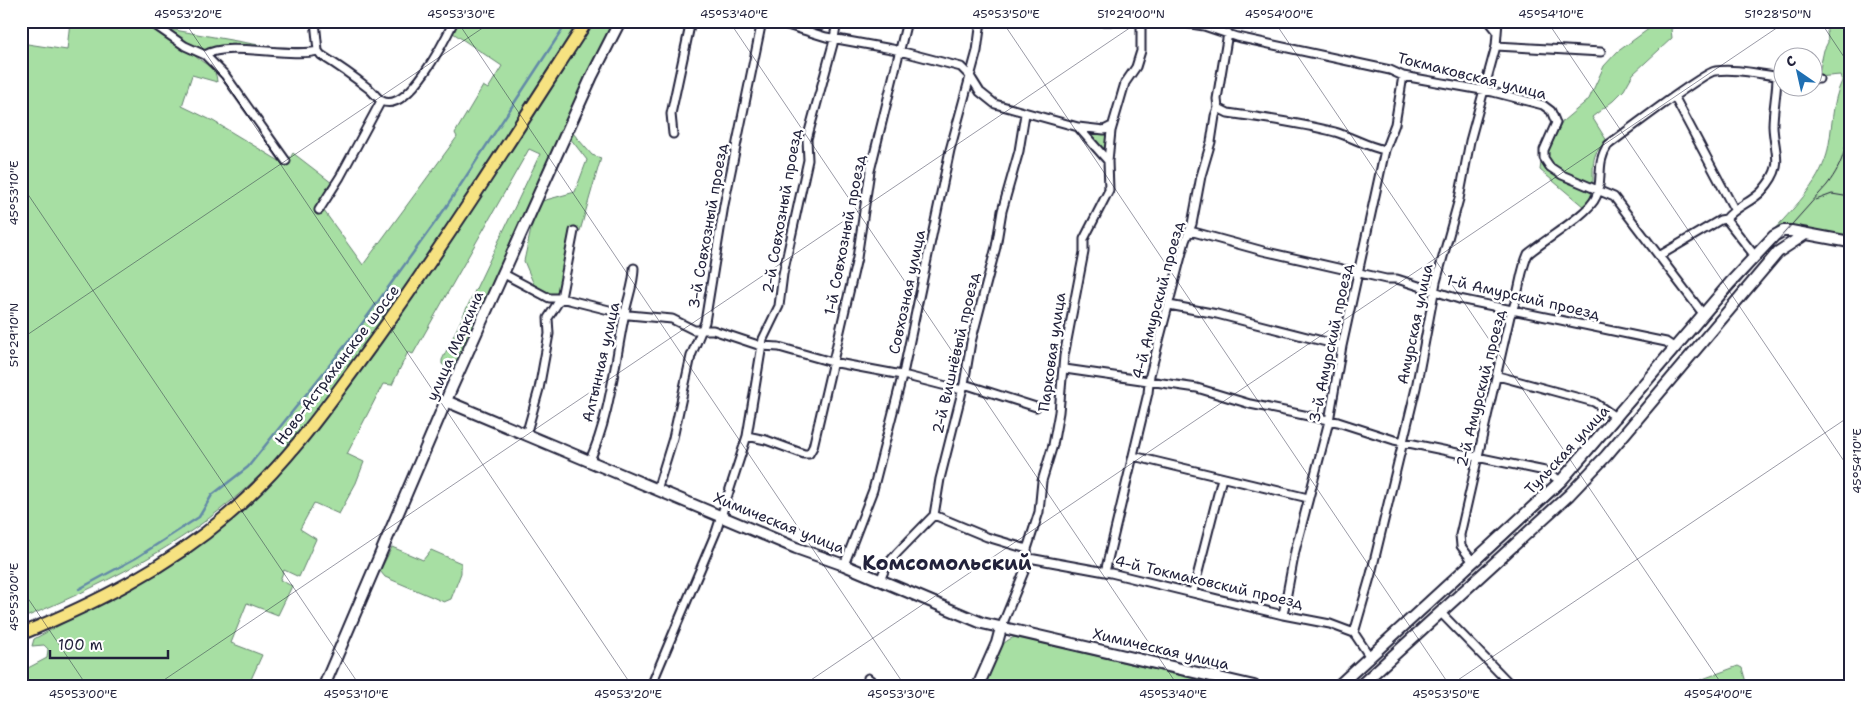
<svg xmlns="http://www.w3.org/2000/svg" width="1871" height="707" viewBox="0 0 1871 707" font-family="'Shantell Sans',sans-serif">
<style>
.green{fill:#a7dfa3;stroke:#64806f}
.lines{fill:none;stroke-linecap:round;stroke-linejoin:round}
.stream{stroke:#638aa7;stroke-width:2.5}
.street-casing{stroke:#22223b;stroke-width:11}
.secondary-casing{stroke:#22223b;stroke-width:14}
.primary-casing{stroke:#22223b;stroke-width:15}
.street{stroke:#fff;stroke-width:7}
.secondary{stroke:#fff;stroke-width:10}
.primary{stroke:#f6e281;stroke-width:11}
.tram{stroke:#22223b;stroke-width:1}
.ticks{fill:none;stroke:#22223b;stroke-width:1;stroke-opacity:0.45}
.labels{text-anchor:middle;stroke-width:5;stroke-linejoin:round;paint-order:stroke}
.street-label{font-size:15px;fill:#22223b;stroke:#fff}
.district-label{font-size:20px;font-weight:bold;fill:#22223b;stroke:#fff}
.neatline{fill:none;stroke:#22223b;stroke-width:2}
.ticks-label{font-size:12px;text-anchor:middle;fill:#22223b}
</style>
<rect width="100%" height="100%" fill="#fff"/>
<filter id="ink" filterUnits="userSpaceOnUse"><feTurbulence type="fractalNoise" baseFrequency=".02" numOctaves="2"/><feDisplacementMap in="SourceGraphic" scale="10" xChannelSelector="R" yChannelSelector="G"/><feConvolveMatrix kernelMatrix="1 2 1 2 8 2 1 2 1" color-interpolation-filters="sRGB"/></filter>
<g filter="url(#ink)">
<path class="green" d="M 70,21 L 165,21 L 169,29 L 287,50 L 212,48 L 195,56 C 205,65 217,67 217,82 L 192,75 L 182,106 L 213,121 L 286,165 L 293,153 L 332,183 L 337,188 L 324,211 L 363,265 L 457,137 L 455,133 L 483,86 L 488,89 L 502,66 L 453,33 L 458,21 L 578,21 C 507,134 438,247 358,354 C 323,401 289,450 245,489 C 180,547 101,586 21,619 L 21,43 L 67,50 Z
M 591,21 L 616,21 L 588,74 L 456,368 L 449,369 L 442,364 L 442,360 L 540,154 L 529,149 L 413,354 L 408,352 L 392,385 L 383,384 L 347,454 L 364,462 L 356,483 L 339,514 L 314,503 L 300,529 L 316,539 L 299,577 L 284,570 L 280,580 L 292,586 L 278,615 L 247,603 L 231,643 L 262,655 L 248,686 L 21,686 L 21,668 L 28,668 L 47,658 L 48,649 L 44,645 L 32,646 L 34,639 L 151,576 L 232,519 L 379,341 L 422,283 Z
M 1652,21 L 1683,21 L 1671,29 L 1672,38 L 1633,74 L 1624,90 L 1613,101 L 1592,117 L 1607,141 C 1604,145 1598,149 1596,153 C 1589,169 1599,191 1584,207 L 1540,170 L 1541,163 L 1563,121 L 1589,99 L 1604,66 L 1617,52 L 1650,28 Z
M 1826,21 L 1850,21 L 1850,236 L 1796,227 L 1771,233 C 1792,210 1818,185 1827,154 C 1833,129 1831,104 1842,81 L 1840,75 L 1818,77 L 1824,50 L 1828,42 Z
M 1109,130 L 1105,153 L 1085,131 Z
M 572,132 L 592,155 L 601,158 L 580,231 L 572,229 L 559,292 L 556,296 L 550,295 L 535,287 L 524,261 L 533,220 L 542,201 L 575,192 L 587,160 L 570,138 Z
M 392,547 L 423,560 L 431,550 L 461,563 L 461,573 L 451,599 L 444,602 L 385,577 L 380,571 Z
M 1016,637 L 1225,686 L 983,686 C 990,669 996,641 1016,637 Z
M 1738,666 L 1742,668 L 1747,686 L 1699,686 L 1700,680 Z"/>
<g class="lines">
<path class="stream" d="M 79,589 L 136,558 L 199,517 L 212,495 L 248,467 L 356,332 L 444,210 L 568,21"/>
<g class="street-casing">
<path id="street" d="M 149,21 L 185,46 L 205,55 L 225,75 L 286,161
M 315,21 L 318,51 L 321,55 C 337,65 353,76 368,88 C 373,91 376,98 382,101 C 408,114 445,40 454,21
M 774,21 L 826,37 L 892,49 L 961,67 L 970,76 L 980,92 L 995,104 L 1078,127 L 1108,161
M 1101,21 L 1142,21
M 1171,21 L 1204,26 L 1237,37 L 1390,70 L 1403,76 L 1493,92 L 1543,105 L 1551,111 L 1556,123 L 1544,150 L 1544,158 L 1550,167 L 1562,175 L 1614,197 L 1704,315
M 1489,21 L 1497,31
M 1496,46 L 1601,52
M 205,55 C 228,41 288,58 318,51
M 1814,78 L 1819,79
M 1675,98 L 1734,209
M 1218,108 L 1228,113 C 1264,118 1300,123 1335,132 C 1352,137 1368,147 1385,150
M 1078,127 L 1104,130 L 1112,126
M 673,134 L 671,114 L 691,21
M 319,210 L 340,177 L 381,101
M 1190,231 L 1263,251 L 1386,279 L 1397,279 L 1459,299 L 1666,342 L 1675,348
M 1659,256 L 1720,220 L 1726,219
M 1755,256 L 1726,219 C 1736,206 1751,203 1762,191 C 1786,164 1774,155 1773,126 C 1773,109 1777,93 1777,76
M 504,274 L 549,298 L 561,298 L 629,315 L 672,319 L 694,330 L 713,330 L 761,346 L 779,347 L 832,362 L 907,376 L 962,390
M 1169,305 L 1217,314 L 1342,346
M 1065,369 L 1197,388 L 1250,404 L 1338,422 L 1394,440 L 1545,471 L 1561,481
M 1498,376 L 1594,402 L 1617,418
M 964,384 L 1036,407
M 526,435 L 539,389 L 549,334 L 548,318 L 561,298 L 574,231
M 747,436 L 766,440 L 804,454 L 809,454 L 813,447 L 857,258 L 870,171 L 907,21
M 1133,456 L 1308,498
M 589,462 C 610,418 615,360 625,313 C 628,297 634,284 634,268
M 657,490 L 673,438 L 691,356 L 705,322 L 724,205 L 762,21
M 934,515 L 987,537 L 1027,549
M 1029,558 L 1111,573 L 1283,615 L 1330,624 L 1354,633 L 1370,657
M 1473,562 L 1461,546 L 1460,535 L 1510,316 C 1520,295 1519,274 1528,254 C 1544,240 1589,214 1596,197 C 1604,179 1595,164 1608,145 C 1623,134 1704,72 1715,71 C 1738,68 1761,75 1784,77
M 844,565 L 873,490 L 904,369 L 950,150 L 977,51 L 981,21
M 1105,572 L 1148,393 L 1150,375 L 1185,241 L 1192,224 L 1201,176 L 1211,142 L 1215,116 L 1218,108 L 1217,99 L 1228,33
M 880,581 L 886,566 L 897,553 L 934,515 L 940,479 L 964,384 L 971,342 L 996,247 L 1002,211 L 1019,151 L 1025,114
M 1193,592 L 1222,478
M 1441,613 L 1512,686
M 1283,615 L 1295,551 L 1329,421 L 1342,346 L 1385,150 L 1395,124 L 1403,76
M 1001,628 L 1028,562 L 1027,549 L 1039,512 L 1042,481 L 1053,445 L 1059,412 L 1064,356 L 1084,252 L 1084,239 L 1109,190 L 1108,161 L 1111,131 L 1125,83 L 1136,67 L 1141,51 L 1141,21
M 1354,633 L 1371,574 L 1416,388 L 1436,282 L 1459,199 L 1470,141 L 1496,46 L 1498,21
M 868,678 L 878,686
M 651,686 L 716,532 L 747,436 L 763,339 L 779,306 L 783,274 L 808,160 L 807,139 L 833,44 L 837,21"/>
</g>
<g class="secondary-casing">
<path id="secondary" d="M 446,401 L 796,548 L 844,565 L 982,623 L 1254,686
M 324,686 L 451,389 L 592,76 L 620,21
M 978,686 L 997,643 L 1001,628
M 1338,686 L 1561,481 L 1730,283 L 1774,236 L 1783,231 L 1791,231 L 1850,242
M 1360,686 L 1569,495 L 1606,456 L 1778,252 L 1804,235"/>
</g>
<g class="primary-casing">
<path id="primary" d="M 21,634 C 96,603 166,568 228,515 C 287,465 331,401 376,339 C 450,236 518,128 587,21"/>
</g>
<use href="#street" class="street"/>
<use href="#secondary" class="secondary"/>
<use href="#primary" class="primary"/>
<path class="tram" d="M 1816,200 L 1832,194 L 1850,197
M 1347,686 L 1571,479 L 1719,306 L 1827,185 C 1845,161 1847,144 1850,115"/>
</g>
</g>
<path class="ticks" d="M 184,21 L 632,686M 457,21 L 905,686M 729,21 L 1178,686M 1002,21 L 1450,686M 1274,21 L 1723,686M 1547,21 L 1850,470M 1820,21 L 1850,66M 21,184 L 360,686M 21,339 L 493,21M 21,588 L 87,686M 155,686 L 1140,21M 802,686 L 1787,21M 1449,686 L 1850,416"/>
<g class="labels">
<g class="street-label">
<text transform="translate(1472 76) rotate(14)" y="5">Токмаковская улица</text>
<text transform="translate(782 211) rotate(-80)" y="5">2-й Совхозный проезд</text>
<text transform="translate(708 226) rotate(-80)" y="5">3-й Совхозный проезд</text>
<text transform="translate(845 235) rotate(-79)" y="5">1-й Совхозный проезд</text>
<text transform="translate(907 292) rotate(-78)" y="5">Совхозная улица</text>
<text transform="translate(1523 297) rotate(13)" y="5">1-й Амурский проезд</text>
<text transform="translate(1158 300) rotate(-75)" y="5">4-й Амурский проезд</text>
<text transform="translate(1415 324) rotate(-78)" y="5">Амурская улица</text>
<text transform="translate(1331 343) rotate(-78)" y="5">3-й Амурский проезд</text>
<text transform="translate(455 346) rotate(-66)" y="5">улица Маркина</text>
<text transform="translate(1052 352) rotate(-82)" y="5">Парковая улица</text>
<text transform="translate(956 353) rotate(-77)" y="5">2-й Вишнёвый проезд</text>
<text transform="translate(601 362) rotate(-77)" y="5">Алтынная улица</text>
<text transform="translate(337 365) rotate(-53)" y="5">Ново-Астраханское шоссе</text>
<text transform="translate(1481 388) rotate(-76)" y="5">2-й Амурский проезд</text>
<text transform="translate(1567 450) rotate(-47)" y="5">Тульская улица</text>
<text transform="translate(779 523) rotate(22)" y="5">Химическая улица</text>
<text transform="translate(1209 582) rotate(13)" y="5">4-й Токмаковский проезд</text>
<text transform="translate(1161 649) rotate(13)" y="5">Химическая улица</text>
</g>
<g class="district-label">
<text x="947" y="570">Комсомольский</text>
</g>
</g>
<rect width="1871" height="707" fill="none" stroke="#fff" stroke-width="55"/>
<g transform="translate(1798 72) rotate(326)"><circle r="24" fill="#ffffff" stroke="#a7a7b1"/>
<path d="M0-4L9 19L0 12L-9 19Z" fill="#1f6fb2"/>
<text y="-8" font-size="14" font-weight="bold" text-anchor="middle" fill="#22223b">С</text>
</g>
<path d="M50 650v8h118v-8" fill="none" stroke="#22223b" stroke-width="2.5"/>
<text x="58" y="650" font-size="15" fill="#22223b" stroke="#ffffff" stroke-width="4" paint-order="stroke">100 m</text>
<rect x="28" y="28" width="1816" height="652" class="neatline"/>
<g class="ticks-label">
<text x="188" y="18">45°53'20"E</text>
<text x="461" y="18">45°53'30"E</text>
<text x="734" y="18">45°53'40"E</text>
<text x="1006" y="18">45°53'50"E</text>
<text x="1131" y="18">51°29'00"N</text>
<text x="1279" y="18">45°54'00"E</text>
<text x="1551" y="18">45°54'10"E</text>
<text x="1778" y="18">51°28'50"N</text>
<text transform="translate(14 193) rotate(-90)" y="4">45°53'10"E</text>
<text transform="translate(14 335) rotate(-90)" y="4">51°29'10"N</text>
<text transform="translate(1857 461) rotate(-90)" y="4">45°54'10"E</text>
<text transform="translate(14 597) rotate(-90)" y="4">45°53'00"E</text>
<text x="83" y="698">45°53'00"E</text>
<text x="356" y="698">45°53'10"E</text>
<text x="628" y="698">45°53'20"E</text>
<text x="901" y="698">45°53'30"E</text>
<text x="1173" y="698">45°53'40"E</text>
<text x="1446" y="698">45°53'50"E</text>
<text x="1718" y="698">45°54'00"E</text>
</g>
</svg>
